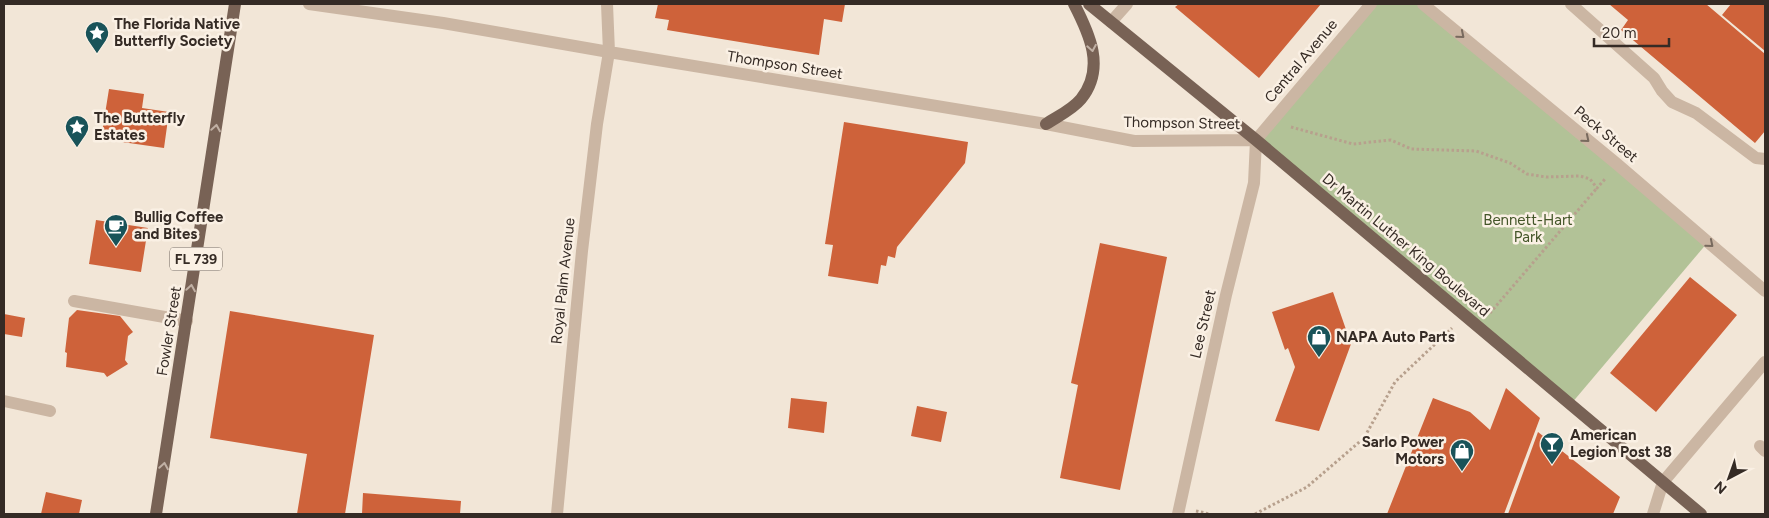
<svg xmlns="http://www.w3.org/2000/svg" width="1769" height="518" viewBox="0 0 1769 518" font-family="Figtree,sans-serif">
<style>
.green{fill:#b2c297}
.building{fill:#ce623a}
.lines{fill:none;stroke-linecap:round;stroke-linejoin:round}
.path{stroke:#b7a08d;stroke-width:3;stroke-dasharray:2.5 2.5;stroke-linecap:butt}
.minor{stroke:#cbb6a3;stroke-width:12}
.major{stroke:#786255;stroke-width:12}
.oneway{stroke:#786a5e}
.oneway2{stroke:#c0b0a4}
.labels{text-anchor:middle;stroke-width:5;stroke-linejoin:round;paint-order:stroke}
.shield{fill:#faf0e4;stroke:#70665e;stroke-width:1}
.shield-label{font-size:14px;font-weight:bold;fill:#352b25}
.poi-label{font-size:15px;font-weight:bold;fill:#352b25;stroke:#faf0e4;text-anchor:start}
.street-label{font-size:15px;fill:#352b25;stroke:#faf0e4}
.park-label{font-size:15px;fill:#435528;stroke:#faf0e4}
</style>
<rect width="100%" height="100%" fill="#f2e6d7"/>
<path class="green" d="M 1372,4 L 1424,4 L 1708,242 L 1571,404 L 1255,140 Z"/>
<path class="building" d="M 658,4 L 845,4 L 842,22 L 824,19 L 819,55 L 667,30 L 669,20 L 655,18 Z
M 1179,4 L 1321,4 L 1259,78 L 1175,7 Z
M 1609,4 L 1706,4 L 1765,54 L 1765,131 L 1755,143 L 1621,30 L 1628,20 Z
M 1731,4 L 1765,4 L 1765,51 L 1722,15 Z
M 109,89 L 144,94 L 142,108 L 169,112 L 164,148 L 101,139 Z
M 844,122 L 968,142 L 965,163 L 897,247 L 895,258 L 888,256 L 886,266 L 881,265 L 878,284 L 828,276 L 833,245 L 825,244 Z
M 96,220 L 148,228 L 141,272 L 89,264 Z
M 1100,243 L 1167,257 L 1120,490 L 1060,478 L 1078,385 L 1071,383 Z
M 1690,277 L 1737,315 L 1656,412 L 1610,373 Z
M 1333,292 L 1351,344 L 1319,431 L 1275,421 L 1295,367 L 1288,348 L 1285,350 L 1272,312 Z
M 77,310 L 120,316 L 133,332 L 128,336 L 125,360 L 128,364 L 107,377 L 104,373 L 66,367 L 67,353 L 65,352 L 69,318 Z
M 230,311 L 374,335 L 345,514 L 297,514 L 307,454 L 210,438 Z
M 4,314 L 25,318 L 22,337 L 4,334 Z
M 1506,388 L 1540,418 L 1504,514 L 1387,514 L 1433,398 L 1470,412 L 1490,430 Z
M 791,398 L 827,402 L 824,433 L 788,428 Z
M 917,406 L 947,412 L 941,442 L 911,436 Z
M 1538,432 L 1620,497 L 1613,514 L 1508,514 Z
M 46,492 L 82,500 L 79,514 L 41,514 Z
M 363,493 L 461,501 L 460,514 L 362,514 Z"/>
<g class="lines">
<path class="path" d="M 1291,127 L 1353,144 L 1391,140 L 1411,149 L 1476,151 L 1510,163 L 1527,174 L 1546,177 L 1580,176 L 1590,179 L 1597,188 L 1605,179
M 1490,313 L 1597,188
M 1196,511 L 1210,514
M 1255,514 L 1307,487 L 1364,438 L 1395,382 L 1452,328"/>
<path class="minor" d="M 309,4 L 443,23 L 609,52 L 1046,124 L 1134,141 L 1256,140
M 1423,4 L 1617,164 L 1765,291
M 1571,4 L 1654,78 L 1662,91 L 1672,102 L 1696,113 L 1756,158 L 1765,159
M 1111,22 L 1127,4
M 1256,140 L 1371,4
M 74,301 L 187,321
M 4,401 L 50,411
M 1760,446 L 1765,451
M 557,514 L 582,251 L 597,124 L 609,52 L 607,4
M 1178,514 L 1226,295 L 1254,183 L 1256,140
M 1653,514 L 1663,482 L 1765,362"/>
<path class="major" d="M 1089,4 L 1256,140 L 1701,514
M 1046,124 C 1058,116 1072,110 1081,99 C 1106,68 1089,33 1074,4
M 156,514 L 235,4"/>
</g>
<defs><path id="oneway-chevron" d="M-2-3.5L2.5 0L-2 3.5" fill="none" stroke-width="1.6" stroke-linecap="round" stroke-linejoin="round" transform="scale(1.25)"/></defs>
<g class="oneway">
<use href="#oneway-chevron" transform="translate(1461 35) rotate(40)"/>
<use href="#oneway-chevron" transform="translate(1586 139) rotate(40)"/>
<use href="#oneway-chevron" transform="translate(1710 244) rotate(40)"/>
</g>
<g class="oneway2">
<use href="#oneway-chevron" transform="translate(1092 48) rotate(80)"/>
<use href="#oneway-chevron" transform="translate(216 128) rotate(-81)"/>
<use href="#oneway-chevron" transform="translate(191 288) rotate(-81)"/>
<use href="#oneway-chevron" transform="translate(164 466) rotate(-81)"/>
</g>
<defs>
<g id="sight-pin" transform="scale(1.25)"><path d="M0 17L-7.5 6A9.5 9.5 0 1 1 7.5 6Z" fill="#195359" stroke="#faf0e4"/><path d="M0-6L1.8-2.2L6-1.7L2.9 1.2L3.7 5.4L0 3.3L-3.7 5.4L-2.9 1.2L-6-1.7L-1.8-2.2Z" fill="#fff"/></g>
<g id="cafe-pin" transform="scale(1.25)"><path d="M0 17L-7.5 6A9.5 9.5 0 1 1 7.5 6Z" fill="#195359" stroke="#faf0e4"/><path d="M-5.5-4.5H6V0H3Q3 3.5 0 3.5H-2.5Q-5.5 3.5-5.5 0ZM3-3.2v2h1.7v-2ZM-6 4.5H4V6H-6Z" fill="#fff"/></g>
<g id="shop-pin" transform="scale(1.25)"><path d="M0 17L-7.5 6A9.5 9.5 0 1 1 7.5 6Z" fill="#195359" stroke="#faf0e4"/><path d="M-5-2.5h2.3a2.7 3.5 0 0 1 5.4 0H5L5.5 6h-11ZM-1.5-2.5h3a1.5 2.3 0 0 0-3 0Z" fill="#fff"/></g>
<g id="bar-pin" transform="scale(1.25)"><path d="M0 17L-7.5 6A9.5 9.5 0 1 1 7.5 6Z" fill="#195359" stroke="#faf0e4"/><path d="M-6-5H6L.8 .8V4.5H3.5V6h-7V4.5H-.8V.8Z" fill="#fff"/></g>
</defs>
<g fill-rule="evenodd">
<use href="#sight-pin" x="97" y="33"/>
<use href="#sight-pin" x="77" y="127"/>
<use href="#cafe-pin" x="116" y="226"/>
<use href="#shop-pin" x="1319" y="337"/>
<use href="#bar-pin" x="1552" y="444"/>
<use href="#shop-pin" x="1462" y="451"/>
</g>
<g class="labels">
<rect class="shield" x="170" y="247.5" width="52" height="23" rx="4"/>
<g class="shield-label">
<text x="196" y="264">FL 739</text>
</g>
<g class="poi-label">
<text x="114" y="29">The Florida Native<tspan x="114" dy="17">Butterfly Society</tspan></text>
<text x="94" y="123">The Butterfly<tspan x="94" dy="17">Estates</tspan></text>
<text x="134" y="222">Bullig Coffee<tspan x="134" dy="17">and Bites</tspan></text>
<text x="1336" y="342">NAPA Auto Parts</text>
<text x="1570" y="440">American<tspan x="1570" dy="17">Legion Post 38</tspan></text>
<text x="1444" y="447" text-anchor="end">Sarlo Power<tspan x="1444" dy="17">Motors</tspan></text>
</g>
<g class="street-label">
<text transform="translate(1301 61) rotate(-50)" y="5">Central Avenue</text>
<text transform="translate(785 65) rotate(9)" y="5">Thompson Street</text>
<text transform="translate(1182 123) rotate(1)" y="5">Thompson Street</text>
<text transform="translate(1606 134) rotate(40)" y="5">Peck Street</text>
<text transform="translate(1406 245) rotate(40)" y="5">Dr Martin Luther King Boulevard</text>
<text transform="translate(563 281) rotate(-84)" y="5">Royal Palm Avenue</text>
<text transform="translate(1203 324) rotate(-77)" y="5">Lee Street</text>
<text transform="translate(169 331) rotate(-81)" y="5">Fowler Street</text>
</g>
<g class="park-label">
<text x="1528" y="225">Bennett-Hart<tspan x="1528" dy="17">Park</tspan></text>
</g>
</g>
<rect width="1769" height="518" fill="none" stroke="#352b25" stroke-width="10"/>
<g transform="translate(1729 478) rotate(221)" stroke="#faf0e4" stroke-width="4" paint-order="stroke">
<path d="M0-4L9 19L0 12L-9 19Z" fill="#352b25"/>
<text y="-8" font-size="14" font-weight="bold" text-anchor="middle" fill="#352b25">N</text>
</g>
<path d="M1594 38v8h75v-8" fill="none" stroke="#352b25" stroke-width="2.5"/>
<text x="1602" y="38" font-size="15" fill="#352b25" stroke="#faf0e4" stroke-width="4" paint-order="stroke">20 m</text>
</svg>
